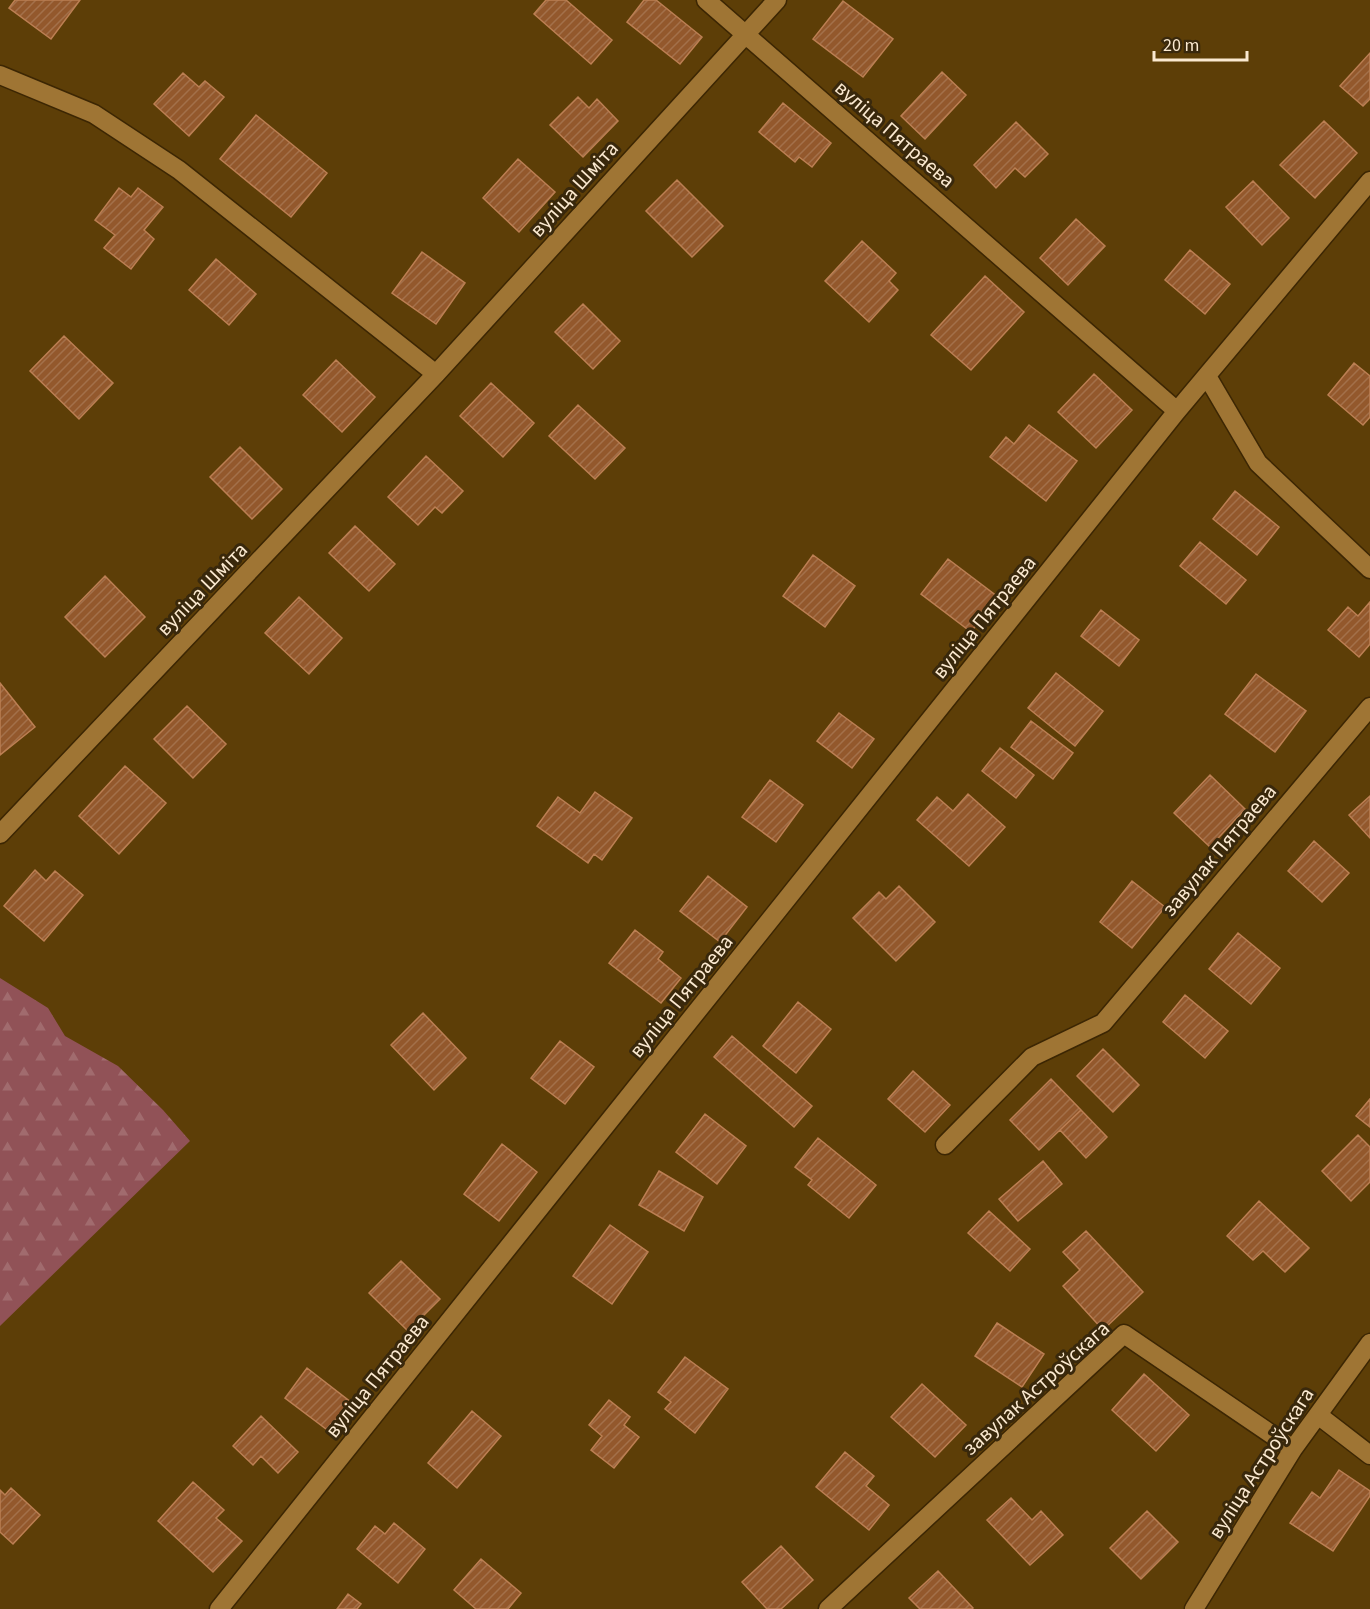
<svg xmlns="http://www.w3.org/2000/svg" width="1370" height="1609" viewBox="0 0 1370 1609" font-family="'Source Sans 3',sans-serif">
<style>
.forest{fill:url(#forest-firs)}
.building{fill:url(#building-hatch);stroke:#bc7f53;stroke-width:1.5}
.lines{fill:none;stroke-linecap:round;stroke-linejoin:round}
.minor-casing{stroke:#3c2603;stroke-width:21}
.minor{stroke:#9f7534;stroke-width:18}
.labels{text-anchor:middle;stroke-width:6;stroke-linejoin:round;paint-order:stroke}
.street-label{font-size:21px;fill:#fbe9d0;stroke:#39280c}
</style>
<defs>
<pattern id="forest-firs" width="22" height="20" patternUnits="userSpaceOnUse" patternTransform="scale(1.5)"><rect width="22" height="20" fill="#915257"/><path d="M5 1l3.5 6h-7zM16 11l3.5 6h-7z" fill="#a16b6e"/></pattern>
<pattern id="building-hatch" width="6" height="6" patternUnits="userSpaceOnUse" patternTransform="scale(1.5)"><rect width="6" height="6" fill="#93582c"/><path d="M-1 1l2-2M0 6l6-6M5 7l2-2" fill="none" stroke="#a3704a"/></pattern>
</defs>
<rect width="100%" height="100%" fill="#5d3e07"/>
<path class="forest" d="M 0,978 L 48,1008 L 65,1036 L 118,1066 L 163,1110 L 190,1141 L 0,1326 Z"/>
<path class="building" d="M 15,0 L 80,0 L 51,39 L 9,8 Z
M 546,0 L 566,0 L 612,40 L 591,64 L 534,14 Z
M 644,0 L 656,0 L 702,37 L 680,64 L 627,22 Z
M 843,1 L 893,39 L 863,77 L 813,39 Z
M 1370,53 L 1370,99 L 1363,106 L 1340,86 Z
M 942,72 L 966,95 L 925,139 L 901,116 Z
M 183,73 L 199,87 L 205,81 L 224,97 L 189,136 L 154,104 Z
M 578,97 L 589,108 L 597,99 L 618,121 L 583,157 L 550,125 Z
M 783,103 L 831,143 L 812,167 L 799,157 L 795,162 L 759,132 Z
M 256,115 L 327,173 L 291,217 L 220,159 Z
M 1324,121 L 1357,153 L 1315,198 L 1280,165 Z
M 1016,122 L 1048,154 L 1025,177 L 1015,168 L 996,188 L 974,165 Z
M 518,159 L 555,192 L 519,232 L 483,198 Z
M 677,180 L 723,226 L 692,257 L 646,211 Z
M 1253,181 L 1289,218 L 1262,245 L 1226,207 Z
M 119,188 L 131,197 L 138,188 L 163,207 L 144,230 L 154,239 L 131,269 L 104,248 L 115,235 L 95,220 Z
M 1076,219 L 1105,246 L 1068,285 L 1040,258 Z
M 862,241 L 896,273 L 889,281 L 898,290 L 869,322 L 825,281 Z
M 1190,250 L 1230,284 L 1205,314 L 1165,280 Z
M 422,252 L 465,283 L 436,324 L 392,293 Z
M 216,259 L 256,294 L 229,325 L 189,290 Z
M 985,276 L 1024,312 L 971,370 L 931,335 Z
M 583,304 L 620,341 L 593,369 L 555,332 Z
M 64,336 L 113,383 L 79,419 L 30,371 Z
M 336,360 L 375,397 L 342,432 L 303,395 Z
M 1354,363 L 1370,376 L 1370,417 L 1363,425 L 1328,395 Z
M 1094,374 L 1132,410 L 1096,448 L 1058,412 Z
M 491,383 L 534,423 L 503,457 L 460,416 Z
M 578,405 L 625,448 L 595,479 L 549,436 Z
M 1029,425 L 1077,461 L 1046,501 L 990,457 L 1006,437 L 1014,444 Z
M 240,447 L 282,489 L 252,519 L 210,477 Z
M 426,456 L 463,491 L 442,513 L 435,507 L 418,525 L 388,497 Z
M 1235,491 L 1279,527 L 1257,555 L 1213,519 Z
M 355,526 L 395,564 L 369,591 L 329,553 Z
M 1200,542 L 1246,580 L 1226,604 L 1180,566 Z
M 813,555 L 855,586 L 825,627 L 783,596 Z
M 948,559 L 998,597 L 971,632 L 921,594 Z
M 105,576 L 145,617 L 105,657 L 65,617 Z
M 299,597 L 342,638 L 309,674 L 265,633 Z
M 1370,602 L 1370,644 L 1359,657 L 1328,630 L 1348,607 L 1358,616 Z
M 1101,610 L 1139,640 L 1119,666 L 1081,636 Z
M 1056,673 L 1103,711 L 1075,746 L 1028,708 Z
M 1256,674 L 1306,711 L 1275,752 L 1225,714 Z
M 0,683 L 35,727 L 0,755 Z
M 187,706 L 226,744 L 193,778 L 154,739 Z
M 839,713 L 874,739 L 852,768 L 817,741 Z
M 1031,721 L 1073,753 L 1053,779 L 1011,747 Z
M 1000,748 L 1034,775 L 1016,798 L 982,771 Z
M 125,766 L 166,803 L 119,854 L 79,816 Z
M 1210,775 L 1245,809 L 1210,847 L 1174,813 Z
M 770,780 L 803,805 L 776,842 L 742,817 Z
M 595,792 L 632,818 L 602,860 L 594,854 L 588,863 L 537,826 L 558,797 L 580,813 Z
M 968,794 L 1005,827 L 969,866 L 917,820 L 937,797 L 953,811 Z
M 1370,796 L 1370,838 L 1349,815 Z
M 1314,841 L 1349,873 L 1322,902 L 1288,871 Z
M 35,870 L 46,881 L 55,871 L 83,895 L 44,941 L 4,906 Z
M 708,876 L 747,907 L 720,942 L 680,911 Z
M 1132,881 L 1165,907 L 1132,948 L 1100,922 Z
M 899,886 L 935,922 L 896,961 L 853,918 L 879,892 L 886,899 Z
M 635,930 L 663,952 L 658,959 L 681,978 L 661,1003 L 609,963 Z
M 1238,933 L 1280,968 L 1251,1004 L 1209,969 Z
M 1185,995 L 1228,1031 L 1205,1058 L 1163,1022 Z
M 798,1002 L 831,1029 L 796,1073 L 763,1046 Z
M 423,1013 L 466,1058 L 434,1090 L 391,1045 Z
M 732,1036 L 812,1106 L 794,1127 L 714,1057 Z
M 560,1041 L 594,1067 L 565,1104 L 531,1078 Z
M 1103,1049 L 1139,1085 L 1113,1112 L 1077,1076 Z
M 913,1071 L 950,1105 L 925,1132 L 888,1099 Z
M 1051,1079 L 1081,1110 L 1039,1150 L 1010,1120 Z
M 1370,1099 L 1370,1127 L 1356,1116 Z
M 1081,1110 L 1107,1137 L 1086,1158 L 1060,1130 Z
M 705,1114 L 746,1146 L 717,1184 L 676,1152 Z
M 1358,1135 L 1370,1147 L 1370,1182 L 1351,1201 L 1322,1171 Z
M 818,1138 L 876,1185 L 849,1218 L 808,1185 L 812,1180 L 795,1167 Z
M 502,1144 L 537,1172 L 499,1221 L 464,1194 Z
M 1043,1161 L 1062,1184 L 1018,1221 L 999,1199 Z
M 659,1171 L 703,1197 L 684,1231 L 639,1205 Z
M 1259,1201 L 1309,1248 L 1285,1272 L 1263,1251 L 1253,1260 L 1227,1236 Z
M 989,1211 L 1030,1249 L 1010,1271 L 968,1233 Z
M 610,1225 L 648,1252 L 612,1304 L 573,1276 Z
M 1086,1231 L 1143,1292 L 1103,1330 L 1063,1286 L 1080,1270 L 1063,1252 Z
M 401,1261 L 440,1299 L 408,1331 L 369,1293 Z
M 997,1323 L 1044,1354 L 1022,1387 L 975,1356 Z
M 685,1357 L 728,1389 L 695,1433 L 665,1409 L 671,1402 L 658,1392 Z
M 307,1368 L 352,1403 L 330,1432 L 285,1398 Z
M 1144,1374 L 1189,1415 L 1156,1451 L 1112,1410 Z
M 922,1384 L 966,1425 L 935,1457 L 891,1417 Z
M 609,1400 L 630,1417 L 624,1425 L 639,1437 L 614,1468 L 591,1450 L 602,1436 L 589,1425 Z
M 472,1411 L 501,1436 L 457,1488 L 428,1463 Z
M 261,1416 L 298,1452 L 278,1473 L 261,1456 L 253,1465 L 233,1446 Z
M 845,1452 L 874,1476 L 866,1486 L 889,1505 L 869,1530 L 816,1487 Z
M 1339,1470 L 1370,1491 L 1370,1496 L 1333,1551 L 1290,1523 L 1312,1492 L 1320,1498 Z
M 193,1482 L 224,1510 L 216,1518 L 242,1541 L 213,1572 L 158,1521 Z
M 11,1488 L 40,1515 L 13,1544 L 0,1532 L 0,1490 L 5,1495 Z
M 1011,1498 L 1032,1520 L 1041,1511 L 1063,1535 L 1030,1565 L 987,1520 Z
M 1147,1511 L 1178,1542 L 1141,1579 L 1110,1548 Z
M 394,1523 L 425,1549 L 398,1583 L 357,1549 L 375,1526 L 385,1534 Z
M 781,1546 L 813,1580 L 781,1609 L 767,1609 L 742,1582 Z
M 481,1559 L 521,1593 L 508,1609 L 476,1609 L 454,1590 Z
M 938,1571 L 973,1608 L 972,1609 L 920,1609 L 909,1598 Z
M 348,1594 L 361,1604 L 357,1609 L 337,1609 Z"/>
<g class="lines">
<g class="minor-casing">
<path id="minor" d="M 706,0 L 1177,411
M 0,75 L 94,114 L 179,170 L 436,374
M 1207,376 L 1258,463 L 1370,569
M 0,834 L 436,374 L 777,0
M 945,1145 L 1032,1057 L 1103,1023 L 1370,707
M 1318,1415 L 1370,1455
M 219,1609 L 1177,411 L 1370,181
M 828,1609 L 1124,1334 L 1293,1449
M 1194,1609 L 1293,1449 L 1370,1343"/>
</g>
<use href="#minor" class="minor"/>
</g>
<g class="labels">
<g class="street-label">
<text transform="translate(895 134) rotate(41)" y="7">вуліца Пятраева</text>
<text transform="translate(574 189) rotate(-48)" y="7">вуліца Шміта</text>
<text transform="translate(202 589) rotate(-46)" y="7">вуліца Шміта</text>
<text transform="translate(984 617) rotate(-51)" y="7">вуліца Пятраева</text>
<text transform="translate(1219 850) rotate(-50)" y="7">завулак Пятраева</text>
<text transform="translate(681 996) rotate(-51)" y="7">вуліца Пятраева</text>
<text transform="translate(377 1376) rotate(-51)" y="7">вуліца Пятраева</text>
<text transform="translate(1036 1388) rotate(-42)" y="7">завулак Астроўскага</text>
<text transform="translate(1261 1463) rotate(-57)" y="7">вуліца Астроўскага</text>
</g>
</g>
<path d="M1154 51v9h93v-9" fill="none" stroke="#fbe9d0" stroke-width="3"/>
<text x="1163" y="51" font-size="18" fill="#fbe9d0" stroke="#39280c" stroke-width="4.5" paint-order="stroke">20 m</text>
</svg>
